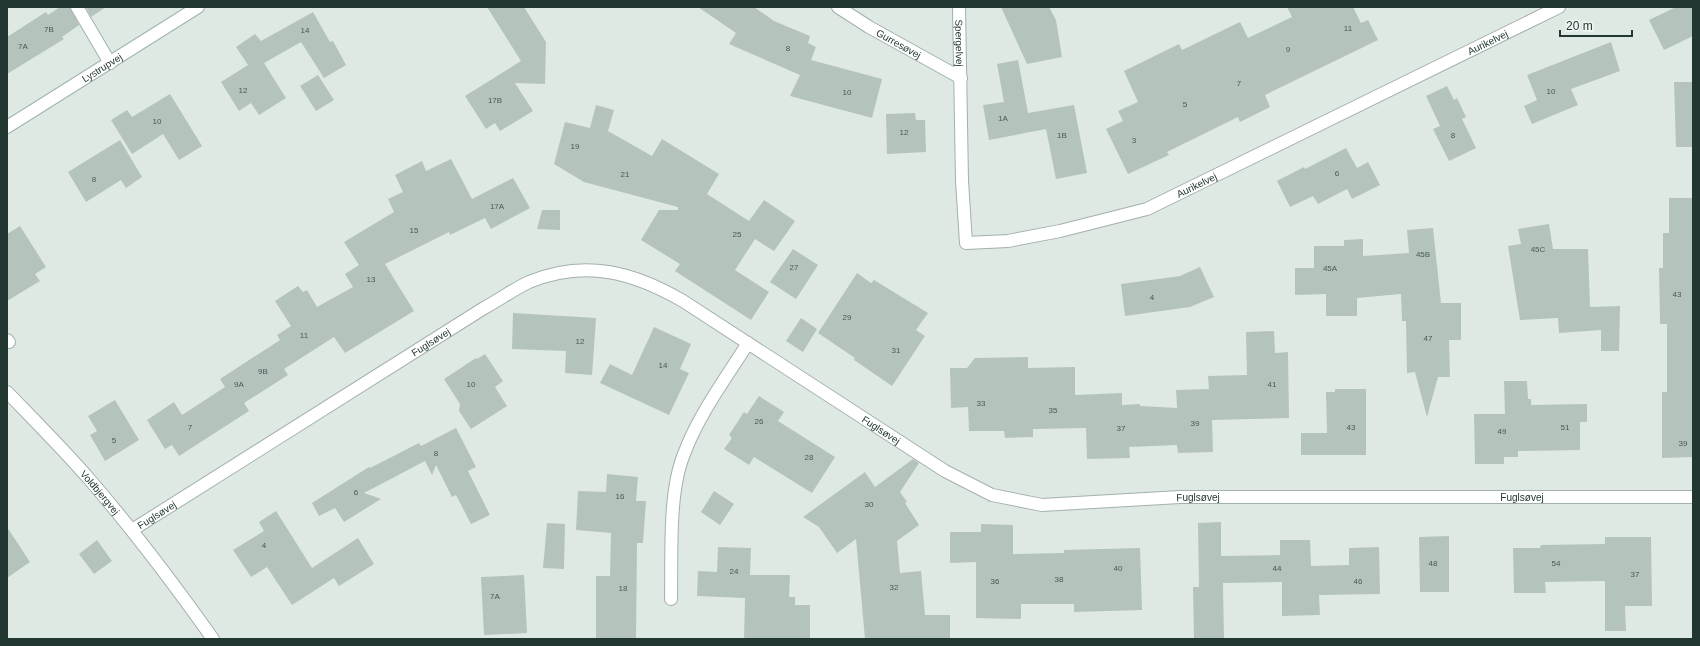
<svg xmlns="http://www.w3.org/2000/svg" width="1700" height="646" viewBox="0 0 1700 646" font-family="Arial,sans-serif">
<style>
.building{fill:#b5c3bd}
.lines{fill:none;stroke-linecap:round;stroke-linejoin:round}
.lane-casing{stroke:#a3b0ab;stroke-width:14}
.street-casing{stroke:#a3b0ab;stroke-width:14}
.secondary-casing{stroke:#9fb3ac;stroke-width:14}
.lane{stroke:#fff;stroke-width:12}
.street{stroke:#fff;stroke-width:12}
.secondary{stroke:#fff;stroke-width:12}
.labels{text-anchor:middle;stroke-width:4;stroke-linejoin:round;paint-order:stroke}
.number-label{font-size:8px;fill:#475a54}
.street-label{font-size:10px;fill:#223731;stroke:#eff6f2}
</style>
<rect width="100%" height="100%" fill="#dfe9e4"/>
<path class="building" d="M 60,7 L 70,7 L 79,25 L 62,37 L 64,39 L 7,74 L 7,37 L 46,12 L 48,15 Z
M 86,7 L 106,7 L 91,17 Z
M 487,7 L 524,7 L 546,42 L 545,84 L 515,83 L 533,111 L 500,131 L 495,123 L 486,129 L 465,96 L 521,61 Z
M 698,7 L 754,7 L 774,21 L 810,36 L 808,43 L 816,47 L 811,60 L 882,79 L 872,118 L 790,96 L 800,75 L 729,44 L 736,33 Z
M 1001,7 L 1049,7 L 1056,20 L 1062,57 L 1027,64 Z
M 1287,7 L 1353,7 L 1361,23 L 1368,20 L 1378,40 L 1265,95 L 1270,107 L 1240,122 L 1238,117 L 1167,152 L 1169,155 L 1128,174 L 1106,129 L 1123,121 L 1118,111 L 1138,102 L 1124,71 L 1179,44 L 1182,50 L 1240,22 L 1248,38 L 1292,17 Z
M 1676,7 L 1693,7 L 1693,36 L 1664,50 L 1649,20 Z
M 313,12 L 330,42 L 333,41 L 346,65 L 324,78 L 301,42 L 264,63 L 286,98 L 259,115 L 251,103 L 239,111 L 221,82 L 248,65 L 236,47 L 255,34 L 261,41 Z
M 1611,42 L 1620,71 L 1571,89 L 1578,105 L 1532,124 L 1524,106 L 1537,100 L 1527,75 Z
M 1018,60 L 1028,113 L 1074,105 L 1087,173 L 1056,179 L 1046,129 L 989,140 L 983,105 L 1004,102 L 997,64 Z
M 318,75 L 334,100 L 316,111 L 300,86 Z
M 1674,82 L 1693,82 L 1693,147 L 1676,147 Z
M 1447,86 L 1454,100 L 1457,98 L 1466,117 L 1462,119 L 1476,148 L 1449,161 L 1433,129 L 1440,126 L 1426,96 Z
M 170,94 L 202,146 L 179,160 L 163,134 L 132,154 L 111,120 L 127,110 L 132,117 Z
M 596,105 L 614,110 L 608,131 L 652,156 L 662,139 L 719,174 L 707,194 L 749,221 L 764,200 L 795,221 L 774,251 L 755,239 L 735,270 L 769,292 L 751,320 L 675,271 L 680,264 L 641,240 L 659,210 L 678,210 L 678,207 L 584,182 L 554,164 L 565,122 L 590,128 Z
M 915,113 L 916,120 L 925,120 L 926,152 L 887,154 L 886,114 Z
M 120,140 L 142,177 L 126,188 L 121,180 L 86,202 L 68,172 Z
M 1346,148 L 1357,168 L 1368,162 L 1380,185 L 1352,199 L 1347,189 L 1318,204 L 1313,196 L 1290,207 L 1277,181 L 1304,167 L 1305,169 Z
M 451,159 L 472,199 L 513,178 L 530,208 L 491,229 L 485,218 L 450,235 L 449,232 L 385,264 L 414,311 L 345,353 L 334,337 L 284,369 L 288,375 L 244,403 L 249,411 L 179,456 L 172,445 L 165,449 L 147,420 L 174,402 L 182,415 L 225,387 L 220,379 L 280,340 L 277,335 L 291,326 L 275,301 L 298,286 L 303,292 L 307,290 L 317,307 L 353,287 L 345,274 L 359,265 L 344,242 L 394,212 L 388,199 L 403,192 L 395,175 L 422,161 L 426,171 Z
M 1669,198 L 1693,198 L 1693,457 L 1662,458 L 1662,392 L 1667,392 L 1667,324 L 1660,324 L 1659,268 L 1663,268 L 1663,233 L 1669,233 Z
M 542,210 L 560,210 L 560,230 L 537,229 Z
M 1549,224 L 1553,249 L 1588,249 L 1590,307 L 1620,306 L 1619,351 L 1601,351 L 1601,330 L 1559,333 L 1558,318 L 1520,320 L 1508,246 L 1521,244 L 1518,229 Z
M 20,226 L 46,267 L 35,274 L 40,281 L 7,301 L 7,234 Z
M 1433,228 L 1441,303 L 1461,303 L 1461,340 L 1449,340 L 1450,377 L 1438,377 L 1427,417 L 1415,372 L 1407,373 L 1406,321 L 1402,321 L 1401,294 L 1357,298 L 1357,316 L 1326,316 L 1326,294 L 1295,295 L 1295,268 L 1314,268 L 1314,246 L 1344,246 L 1344,240 L 1363,239 L 1363,256 L 1409,253 L 1407,230 Z
M 793,249 L 818,265 L 796,299 L 770,282 Z
M 1200,267 L 1214,297 L 1190,307 L 1125,316 L 1121,284 L 1180,276 Z
M 857,273 L 871,283 L 874,280 L 928,313 L 916,330 L 925,336 L 892,386 L 854,360 L 855,358 L 818,333 Z
M 513,313 L 596,318 L 592,375 L 565,373 L 566,351 L 512,349 Z
M 801,318 L 817,329 L 803,352 L 786,341 Z
M 654,327 L 691,344 L 680,369 L 689,373 L 669,415 L 600,383 L 610,364 L 632,375 Z
M 1274,331 L 1275,353 L 1288,352 L 1289,418 L 1212,420 L 1213,452 L 1178,453 L 1177,445 L 1129,447 L 1130,458 L 1087,459 L 1086,428 L 1033,429 L 1033,437 L 1005,438 L 1004,431 L 969,431 L 968,407 L 951,408 L 950,368 L 967,368 L 975,358 L 1028,357 L 1028,368 L 1075,367 L 1075,395 L 1122,393 L 1122,405 L 1140,404 L 1140,406 L 1177,408 L 1176,390 L 1209,389 L 1208,376 L 1247,375 L 1246,332 Z
M 485,354 L 503,381 L 495,387 L 507,406 L 471,429 L 459,411 L 460,404 L 444,379 L 476,358 L 477,359 Z
M 1504,381 L 1527,381 L 1528,399 L 1531,399 L 1531,405 L 1587,404 L 1587,422 L 1580,422 L 1580,450 L 1518,451 L 1518,457 L 1504,457 L 1504,464 L 1475,464 L 1474,414 L 1505,414 Z
M 1335,389 L 1366,389 L 1366,455 L 1301,455 L 1301,433 L 1327,433 L 1326,392 L 1335,392 Z
M 759,396 L 784,412 L 778,421 L 835,457 L 812,493 L 754,457 L 749,465 L 724,449 L 732,438 L 729,435 L 744,412 L 747,414 Z
M 115,400 L 139,440 L 105,461 L 90,435 L 97,431 L 88,416 Z
M 456,428 L 476,467 L 468,471 L 490,515 L 471,524 L 456,495 L 452,497 L 436,465 L 432,475 L 425,461 L 364,493 L 381,499 L 344,522 L 335,508 L 319,516 L 312,503 L 369,467 L 370,468 L 419,443 L 421,446 Z
M 913,459 L 919,463 L 900,492 L 907,502 L 905,503 L 919,525 L 897,541 L 900,573 L 921,571 L 925,615 L 950,615 L 950,639 L 865,639 L 856,539 L 837,553 L 819,527 L 803,517 L 865,472 L 875,487 Z
M 607,474 L 638,477 L 636,501 L 646,501 L 643,543 L 637,543 L 636,639 L 596,639 L 596,576 L 610,576 L 611,533 L 576,530 L 578,491 L 606,492 Z
M 714,491 L 734,504 L 720,525 L 701,512 Z
M 276,511 L 312,568 L 358,538 L 374,564 L 339,586 L 334,578 L 292,605 L 267,567 L 251,577 L 233,550 L 264,531 L 259,522 Z
M 1221,522 L 1221,556 L 1280,555 L 1280,540 L 1310,540 L 1311,566 L 1349,565 L 1349,548 L 1379,547 L 1380,594 L 1319,595 L 1320,615 L 1282,616 L 1282,582 L 1223,583 L 1224,639 L 1194,639 L 1193,587 L 1199,587 L 1198,523 Z
M 547,523 L 565,524 L 564,569 L 543,568 Z
M 981,524 L 1013,525 L 1013,554 L 1064,553 L 1064,550 L 1140,548 L 1142,610 L 1074,612 L 1074,604 L 1021,604 L 1021,619 L 976,618 L 976,562 L 950,563 L 950,532 L 981,532 Z
M 7,527 L 30,562 L 7,578 Z
M 1449,536 L 1449,592 L 1420,592 L 1419,537 Z
M 1605,537 L 1651,537 L 1652,606 L 1625,606 L 1626,631 L 1605,631 L 1605,581 L 1545,582 L 1546,593 L 1514,593 L 1513,548 L 1540,548 L 1541,545 L 1605,544 Z
M 97,540 L 112,561 L 94,574 L 79,554 Z
M 718,547 L 751,548 L 750,575 L 790,575 L 789,597 L 795,597 L 795,605 L 810,605 L 810,639 L 744,639 L 745,598 L 697,596 L 698,571 L 717,572 Z
M 524,575 L 527,633 L 484,635 L 481,577 Z"/>
<g class="lines">
<g class="lane-casing">
<path id="lane" d="M 77,7 L 110,63
M 7,340 L 9,342"/>
</g>
<g class="street-casing">
<g id="street">
<path id="s1" d="M 838,7 L 869,27 L 961,78"/>
<path id="s2" d="M 959,7 L 962,181 L 966,243 L 1008,241 L 1060,231 L 1147,209 L 1559,7"/>
<path id="s3" d="M 7,392 C 35,421 64,450 90,480 C 134,531 174,584 213,639"/>
<path id="s4" d="M 132,530 L 484,308 C 499,300 514,289 529,282 C 585,259 633,272 683,301 L 945,471 L 992,495 L 1042,505 L 1180,497 L 1693,497"/>
<path d="M 671,599 C 672,556 668,493 684,454 C 699,414 726,378 748,343"/>
</g>
</g>
<g class="secondary-casing">
<g id="secondary">
<path id="s5" d="M 7,127 L 198,7"/>
</g>
</g>
<use href="#lane" class="lane"/>
<use href="#street" class="street"/>
<use href="#secondary" class="secondary"/>
</g>
<g class="labels">
<g class="number-label">
<text x="1348" y="31">11</text>
<text x="49" y="32">7B</text>
<text x="305" y="33">14</text>
<text x="23" y="49">7A</text>
<text x="788" y="51">8</text>
<text x="1288" y="52">9</text>
<text x="1239" y="86">7</text>
<text x="243" y="93">12</text>
<text x="1551" y="94">10</text>
<text x="847" y="95">10</text>
<text x="495" y="103">17B</text>
<text x="1185" y="107">5</text>
<text x="1003" y="121">1A</text>
<text x="157" y="124">10</text>
<text x="904" y="135">12</text>
<text x="1062" y="138">1B</text>
<text x="1453" y="138">8</text>
<text x="1134" y="143">3</text>
<text x="575" y="149">19</text>
<text x="1337" y="176">6</text>
<text x="625" y="177">21</text>
<text x="94" y="182">8</text>
<text x="497" y="209">17A</text>
<text x="414" y="233">15</text>
<text x="737" y="237">25</text>
<text x="1538" y="252">45C</text>
<text x="1423" y="257">45B</text>
<text x="794" y="270">27</text>
<text x="1330" y="271">45A</text>
<text x="371" y="282">13</text>
<text x="1677" y="297">43</text>
<text x="1152" y="300">4</text>
<text x="847" y="320">29</text>
<text x="304" y="338">11</text>
<text x="1428" y="341">47</text>
<text x="580" y="344">12</text>
<text x="896" y="353">31</text>
<text x="663" y="368">14</text>
<text x="263" y="374">9B</text>
<text x="239" y="387">9A</text>
<text x="471" y="387">10</text>
<text x="1272" y="387">41</text>
<text x="981" y="406">33</text>
<text x="1053" y="413">35</text>
<text x="759" y="424">26</text>
<text x="1195" y="426">39</text>
<text x="190" y="430">7</text>
<text x="1351" y="430">43</text>
<text x="1565" y="430">51</text>
<text x="1121" y="431">37</text>
<text x="1502" y="434">49</text>
<text x="114" y="443">5</text>
<text x="1683" y="446">39</text>
<text x="436" y="456">8</text>
<text x="809" y="460">28</text>
<text x="356" y="495">6</text>
<text x="620" y="499">16</text>
<text x="869" y="507">30</text>
<text x="264" y="548">4</text>
<text x="1433" y="566">48</text>
<text x="1556" y="566">54</text>
<text x="1118" y="571">40</text>
<text x="1277" y="571">44</text>
<text x="734" y="574">24</text>
<text x="1635" y="577">37</text>
<text x="1059" y="582">38</text>
<text x="995" y="584">36</text>
<text x="1358" y="584">46</text>
<text x="894" y="590">32</text>
<text x="623" y="591">18</text>
<text x="495" y="599">7A</text>
</g>
<g class="street-label">
<text dy="4" stroke="none"><textPath href="#s2" startOffset="800">Aurikelvej</textPath></text>
<text dy="4" stroke="none"><textPath href="#s2" startOffset="36">Spergelvej</textPath></text>
<text dy="4" stroke="none"><textPath href="#s1" startOffset="71">Gurresøvej</textPath></text>
<text dy="4" stroke="none"><textPath href="#s5" startOffset="112">Lystrupvej</textPath></text>
<text dy="4" stroke="none"><textPath href="#s2" startOffset="476">Aurikelvej</textPath></text>
<text dy="4" stroke="none"><textPath href="#s4" startOffset="353">Fuglsøvej</textPath></text>
<text dy="4" stroke="none"><textPath href="#s4" startOffset="866">Fuglsøvej</textPath></text>
<text dy="4" stroke="none"><textPath href="#s3" startOffset="137">Voldbjergvej</textPath></text>
<text dy="4" stroke="none"><textPath href="#s4" startOffset="1202">Fuglsøvej</textPath></text>
<text dy="4" stroke="none"><textPath href="#s4" startOffset="1526">Fuglsøvej</textPath></text>
<text dy="4" stroke="none"><textPath href="#s4" startOffset="29">Fuglsøvej</textPath></text>
</g>
</g>
<rect width="1700" height="646" fill="none" stroke="#223731" stroke-width="16"/>
<path d="M1560 30v6h72v-6" fill="none" stroke="#223731" stroke-width="2"/>
<text x="1566" y="30" font-size="12" fill="#223731" stroke="#eff6f2" stroke-width="3" paint-order="stroke">20 m</text>
</svg>
